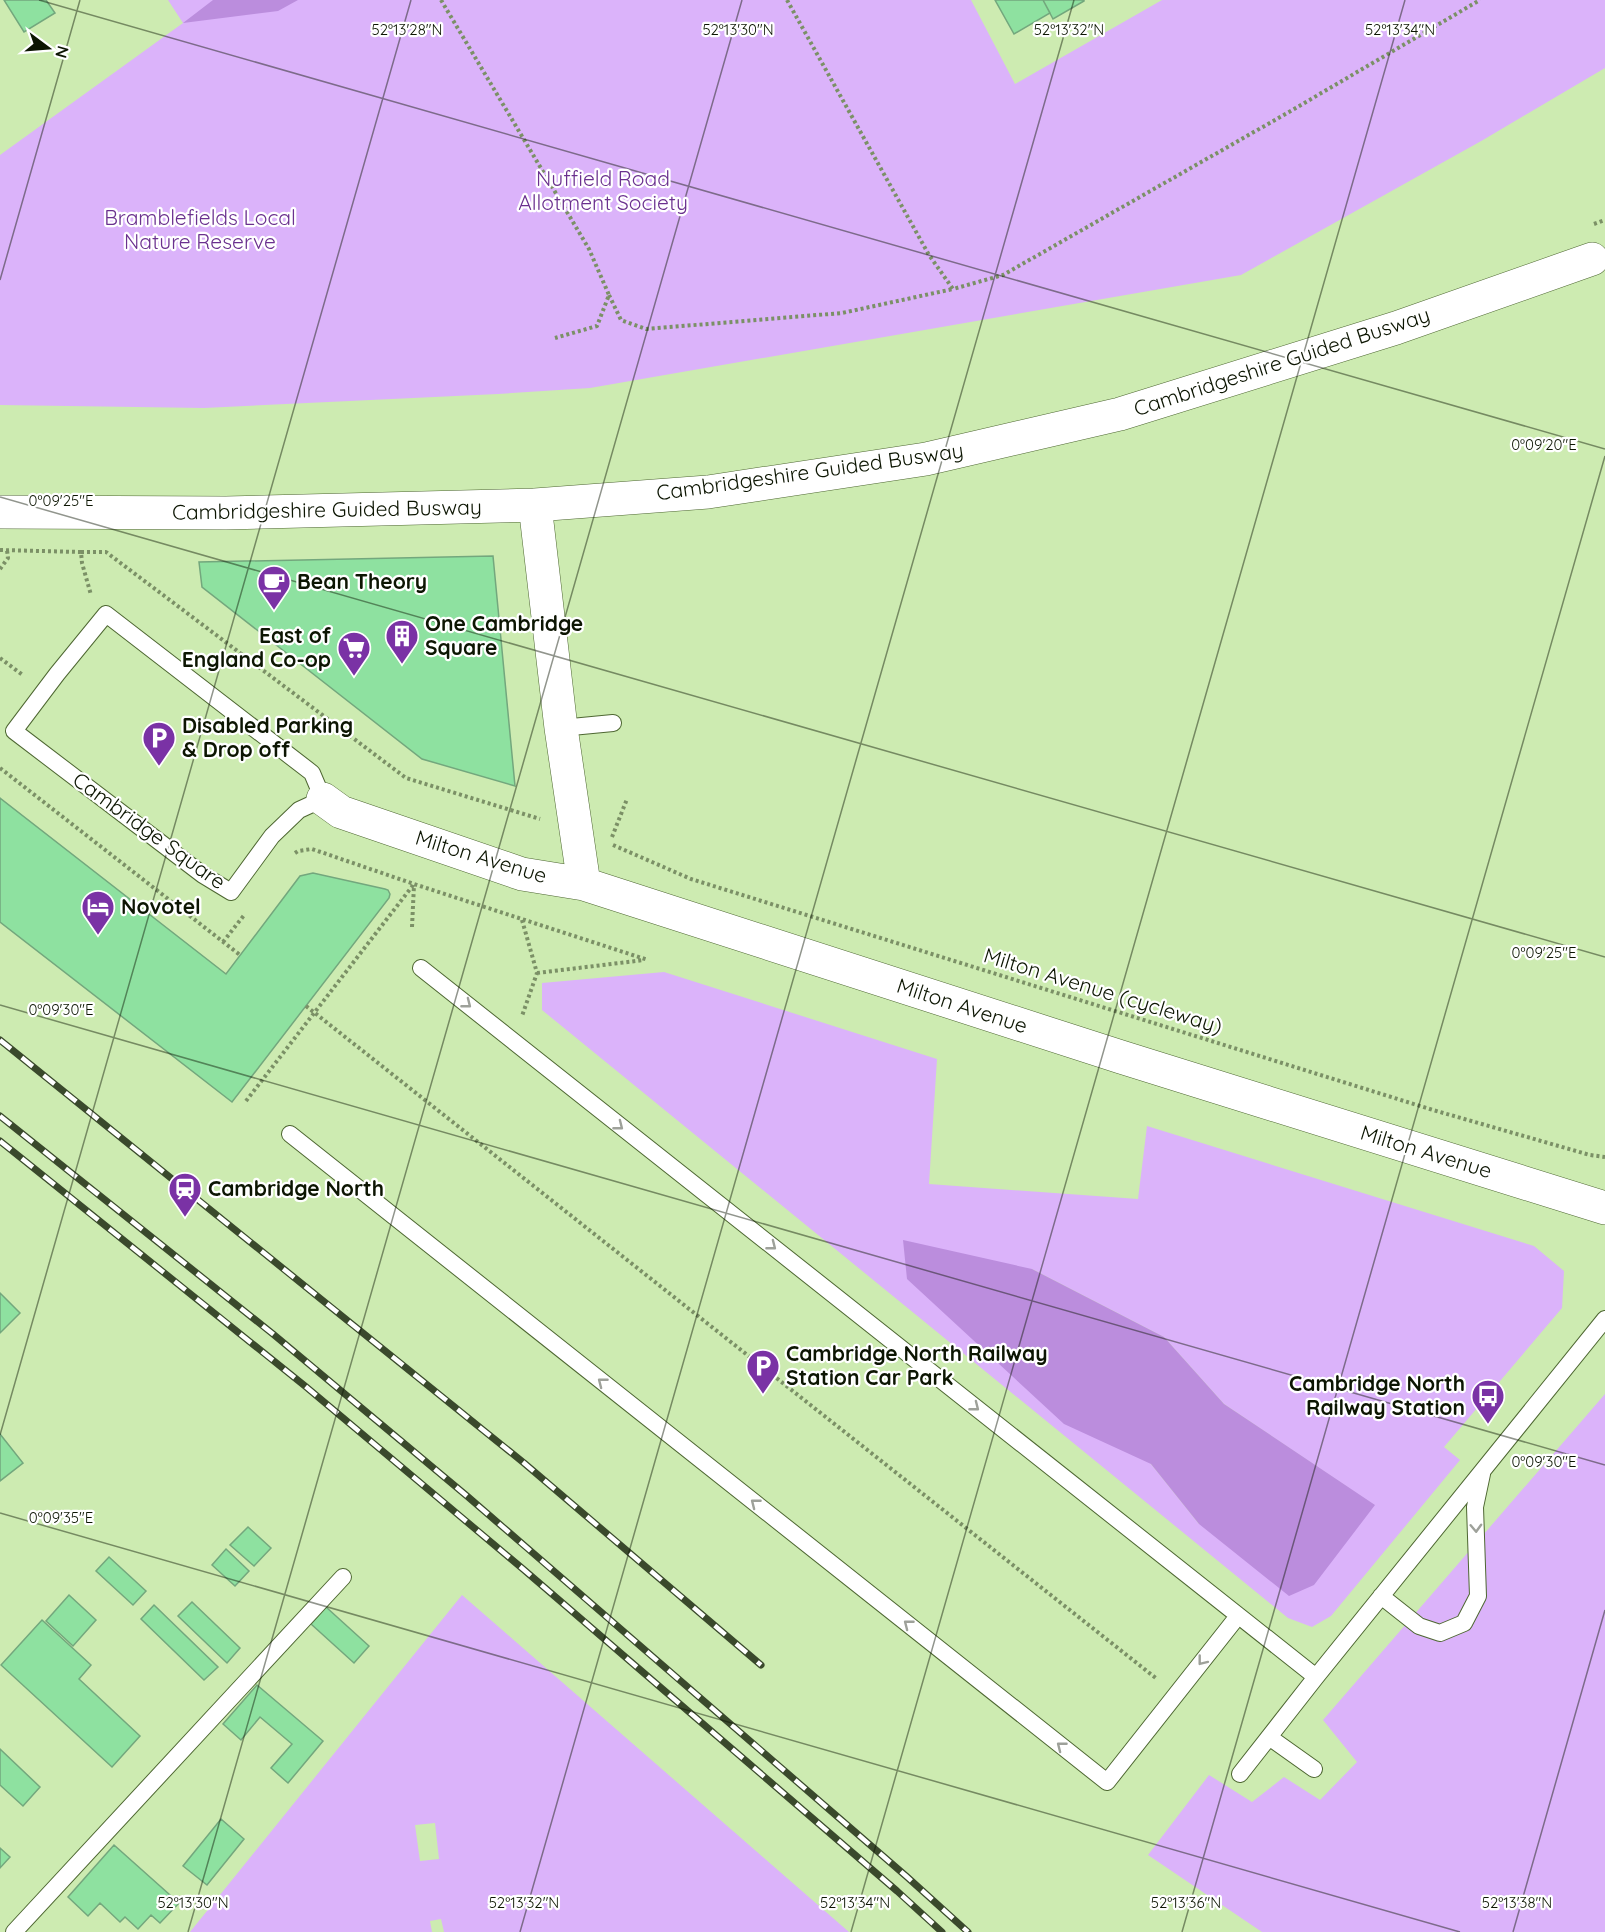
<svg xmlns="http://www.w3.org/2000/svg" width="1605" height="1932" viewBox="0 0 1605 1932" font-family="Quicksand,sans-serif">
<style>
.green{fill:#dbb3fa;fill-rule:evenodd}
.forest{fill:#bb8ddd}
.building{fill:#8ee1a0;stroke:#73a77d;stroke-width:1.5}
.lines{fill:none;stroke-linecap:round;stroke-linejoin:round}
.lane-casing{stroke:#4e6732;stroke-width:18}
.street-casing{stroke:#4e6732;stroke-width:34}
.path{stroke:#7b9066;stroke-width:4;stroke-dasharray:3 3;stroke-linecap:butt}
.lane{stroke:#fff;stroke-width:16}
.street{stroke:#fff;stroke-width:33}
.rail-casing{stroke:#3a492c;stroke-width:7}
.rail{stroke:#fff;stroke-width:4.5;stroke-dasharray:14;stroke-linecap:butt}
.oneway{stroke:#9ea19a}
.ticks{fill:none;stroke:#0c1502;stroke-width:1.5;stroke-opacity:0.45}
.labels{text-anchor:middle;stroke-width:4.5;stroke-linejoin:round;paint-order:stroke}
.park-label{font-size:21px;fill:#6a308e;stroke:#fff}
.street-label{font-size:21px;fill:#0c1502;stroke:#fff}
.poi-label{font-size:21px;font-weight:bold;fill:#0c1502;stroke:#fff;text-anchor:start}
.ticks-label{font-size:15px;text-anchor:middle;fill:#0c1502;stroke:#fff;stroke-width:4.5;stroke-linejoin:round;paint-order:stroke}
</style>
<rect width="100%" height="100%" fill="#cdebb1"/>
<path class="green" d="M 168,0 L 971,0 L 1015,84 L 1162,0 L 1605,0 L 1605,68 L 1483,140 L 1241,275 L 590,388 L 498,394 L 204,408 L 0,405 L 0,155 L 183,23 Z
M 664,972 L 937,1059 L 929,1184 L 1138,1199 L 1147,1126 L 1534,1246 L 1564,1271 L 1562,1308 L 1444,1447 L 1460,1460 L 1331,1616 L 1312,1627 L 1288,1618 L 542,1010 L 542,983 ZM 1032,1269 L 1164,1337 L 1224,1404 L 1374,1505 L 1199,1524 L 1151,1464 Z
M 1605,1394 L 1605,1932 L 1262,1932 L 1148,1855 L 1209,1775 L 1252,1802 L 1284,1777 L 1320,1800 L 1357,1762 L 1323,1720 Z
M 462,1595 L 849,1932 L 444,1932 L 441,1919 L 430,1921 L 432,1932 L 190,1932 ZM 435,1823 L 439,1859 L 420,1861 L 415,1825 Z"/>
<path class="forest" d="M 213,0 L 298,0 L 278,11 L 183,23 Z
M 903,1240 L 1032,1269 L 1164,1337 L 1224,1404 L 1375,1505 L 1314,1585 L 1289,1596 L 1199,1524 L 1151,1464 L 1064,1424 L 907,1279 Z"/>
<path class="building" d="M 4,0 L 46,0 L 55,13 L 24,32 Z
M 995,0 L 1043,0 L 1050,13 L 1014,34 Z
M 1043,0 L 1084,0 L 1084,1 L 1053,19 Z
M 493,556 L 515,786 L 422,759 L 202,587 L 199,562 Z
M 0,798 L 226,974 L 300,876 L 313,873 L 385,889 L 388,890 L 390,894 L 389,898 L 232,1102 L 0,922 Z
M 0,1293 L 20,1313 L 0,1333 Z
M 0,1434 L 23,1463 L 0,1481 Z
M 248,1527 L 271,1548 L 254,1566 L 230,1545 Z
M 226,1549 L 249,1571 L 235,1586 L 212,1565 Z
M 109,1557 L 146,1591 L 133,1605 L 96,1571 Z
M 69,1595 L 96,1620 L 73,1646 L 46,1621 Z
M 192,1602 L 240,1648 L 227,1663 L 178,1616 Z
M 154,1605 L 218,1667 L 204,1680 L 141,1619 Z
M 326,1607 L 369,1646 L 354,1663 L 311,1624 Z
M 42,1620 L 91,1665 L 79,1679 L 140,1736 L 112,1767 L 1,1665 Z
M 257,1685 L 323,1741 L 288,1783 L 271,1768 L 292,1744 L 260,1717 L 241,1740 L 223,1724 Z
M 0,1749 L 40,1787 L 23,1806 L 0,1785 Z
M 221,1819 L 244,1839 L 207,1885 L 183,1866 Z
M 114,1845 L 179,1903 L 160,1923 L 151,1915 L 138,1929 L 125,1917 L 120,1922 L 100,1903 L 88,1916 L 68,1897 Z
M 0,1848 L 10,1857 L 0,1868 Z"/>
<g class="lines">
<g class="lane-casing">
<path id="lane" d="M 106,614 L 312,773 L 323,799 L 299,810 L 272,836 L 231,892 L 203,875 L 14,731 L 57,674 Z
M 561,728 L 613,723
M 421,968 L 1316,1677
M 290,1134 L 1107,1782 L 1238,1616
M 1381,1596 L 1419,1626 L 1440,1633 L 1464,1623 L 1478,1596 L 1475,1507 L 1482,1474
M 1269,1737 L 1314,1769
M 1240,1774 L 1316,1677 L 1605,1319
M 14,1932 L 343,1577"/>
</g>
<g class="street-casing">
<path id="street" d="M 535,505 L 561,728 L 584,884
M 0,512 L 226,513 L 535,505 L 708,492 L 926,459 L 1120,414 L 1396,328 L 1592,259
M 323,799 L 341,812 L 522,874 L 584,884 L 1121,1057 L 1605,1208"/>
</g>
<path class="path" d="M 441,0 L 589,249 L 609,295 L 597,326 L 555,338
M 787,0 L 929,255 L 953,289 L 1003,275 L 1289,112 L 1480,0
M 1594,224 L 1605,220
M 609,295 L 621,320 L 646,329 L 842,313 L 953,289
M 0,550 L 81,552 L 82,563 L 91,595
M 81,552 L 106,552 L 406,778 L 540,819
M 0,569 L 8,558 L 7,550
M 0,658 L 24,676
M 0,768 L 240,955
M 612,837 L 627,799
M 613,845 L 691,879 L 1433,1110 L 1590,1155 L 1605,1157
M 295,853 L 298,851 L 312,849 L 414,884 L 648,960
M 522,920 L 537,973 L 522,1016
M 412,927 L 414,885
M 223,942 L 245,914
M 537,973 L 644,960
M 306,1006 L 1157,1679
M 246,1101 L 414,884"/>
<use href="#lane" class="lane"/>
<use href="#street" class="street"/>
<g class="rail-casing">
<path id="rail" d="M 0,1040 L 524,1463 L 761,1665
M 0,1116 L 273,1334 L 467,1496 L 906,1876 L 968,1932
M 0,1141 L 305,1386 L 523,1569 L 897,1891 L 942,1932"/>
</g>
<use href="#rail" class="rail"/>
</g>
<defs><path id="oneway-chevron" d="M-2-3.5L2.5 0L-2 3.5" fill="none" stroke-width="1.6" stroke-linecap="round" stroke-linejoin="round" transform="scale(1.5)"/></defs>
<g class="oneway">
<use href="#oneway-chevron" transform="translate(467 1004) rotate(38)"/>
<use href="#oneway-chevron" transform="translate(619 1126) rotate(38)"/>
<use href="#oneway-chevron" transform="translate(772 1246) rotate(38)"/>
<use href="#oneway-chevron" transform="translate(602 1382) rotate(-142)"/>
<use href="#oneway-chevron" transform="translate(975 1407) rotate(38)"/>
<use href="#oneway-chevron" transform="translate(755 1503) rotate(-142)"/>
<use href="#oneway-chevron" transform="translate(1476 1528) rotate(88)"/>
<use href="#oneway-chevron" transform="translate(908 1624) rotate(-142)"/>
<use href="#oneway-chevron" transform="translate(1202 1661) rotate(128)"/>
<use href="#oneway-chevron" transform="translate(1061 1746) rotate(-142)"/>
</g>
<path class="ticks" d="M 39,0 L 1605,449M 0,280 L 80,0M 0,497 L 1605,957M 0,1005 L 1605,1465M 0,1435 L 411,0M 0,1513 L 1460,1932M 188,1932 L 742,0M 520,1932 L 1074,0M 851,1932 L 1405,0M 1182,1932 L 1605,456M 1513,1932 L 1605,1610"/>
<defs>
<g id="cafe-pin" transform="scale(1.725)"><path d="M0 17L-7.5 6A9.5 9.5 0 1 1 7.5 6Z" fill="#7a32a5" stroke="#fff"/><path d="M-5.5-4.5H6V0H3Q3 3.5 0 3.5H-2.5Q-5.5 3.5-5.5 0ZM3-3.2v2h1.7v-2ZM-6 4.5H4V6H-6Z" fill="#fff"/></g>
<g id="building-pin" transform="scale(1.725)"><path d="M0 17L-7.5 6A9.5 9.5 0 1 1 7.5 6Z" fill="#7a32a5" stroke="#fff"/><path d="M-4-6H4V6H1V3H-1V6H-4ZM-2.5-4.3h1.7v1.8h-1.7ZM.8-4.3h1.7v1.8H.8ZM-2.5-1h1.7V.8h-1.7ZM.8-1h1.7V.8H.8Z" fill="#fff"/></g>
<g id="supermarket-pin" transform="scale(1.725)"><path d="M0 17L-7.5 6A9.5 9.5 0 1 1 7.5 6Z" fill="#7a32a5" stroke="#fff"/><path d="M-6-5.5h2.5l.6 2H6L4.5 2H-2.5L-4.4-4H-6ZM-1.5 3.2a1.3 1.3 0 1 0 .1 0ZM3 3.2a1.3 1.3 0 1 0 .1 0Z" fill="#fff"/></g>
<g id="parking-pin" transform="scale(1.725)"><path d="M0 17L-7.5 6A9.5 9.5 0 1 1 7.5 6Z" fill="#7a32a5" stroke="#fff"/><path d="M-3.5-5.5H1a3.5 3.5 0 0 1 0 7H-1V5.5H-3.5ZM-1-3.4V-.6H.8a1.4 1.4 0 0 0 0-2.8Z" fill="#fff"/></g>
<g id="hotel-pin" transform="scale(1.725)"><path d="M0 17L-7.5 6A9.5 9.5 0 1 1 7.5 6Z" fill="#7a32a5" stroke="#fff"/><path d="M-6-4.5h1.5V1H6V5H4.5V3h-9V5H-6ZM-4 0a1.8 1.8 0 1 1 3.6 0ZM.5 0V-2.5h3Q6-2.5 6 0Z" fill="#fff"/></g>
<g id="station-pin" transform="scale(1.725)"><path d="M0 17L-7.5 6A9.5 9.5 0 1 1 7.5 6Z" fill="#7a32a5" stroke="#fff"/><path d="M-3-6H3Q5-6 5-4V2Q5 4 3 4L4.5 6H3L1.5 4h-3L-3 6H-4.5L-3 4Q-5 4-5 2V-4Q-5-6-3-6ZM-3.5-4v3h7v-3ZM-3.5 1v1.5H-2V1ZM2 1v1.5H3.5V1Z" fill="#fff"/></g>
<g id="bus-pin" transform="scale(1.725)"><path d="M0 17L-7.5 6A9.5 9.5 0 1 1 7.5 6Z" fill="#7a32a5" stroke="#fff"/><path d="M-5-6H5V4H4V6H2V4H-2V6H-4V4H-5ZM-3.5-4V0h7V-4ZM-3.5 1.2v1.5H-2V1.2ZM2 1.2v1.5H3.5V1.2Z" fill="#fff"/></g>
</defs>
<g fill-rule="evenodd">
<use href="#cafe-pin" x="274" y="582"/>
<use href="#building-pin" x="402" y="636"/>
<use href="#supermarket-pin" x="354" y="648"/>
<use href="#parking-pin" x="159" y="738"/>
<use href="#hotel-pin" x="98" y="907"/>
<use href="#station-pin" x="185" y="1189"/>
<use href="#parking-pin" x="763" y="1366"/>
<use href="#bus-pin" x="1488" y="1396"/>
</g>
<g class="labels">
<g class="park-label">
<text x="603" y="186">Nuffield Road<tspan x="603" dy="24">Allotment Society</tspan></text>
<text x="200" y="225">Bramblefields Local<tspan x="200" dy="24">Nature Reserve</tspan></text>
</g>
<g class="street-label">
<text transform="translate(1282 362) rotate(-18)" y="7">Cambridgeshire Guided Busway</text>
<text transform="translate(810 472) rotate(-8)" y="7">Cambridgeshire Guided Busway</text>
<text transform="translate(327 510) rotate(-1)" y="7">Cambridgeshire Guided Busway</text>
<text transform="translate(149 831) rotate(36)" y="7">Cambridge Square</text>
<text transform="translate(481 857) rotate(17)" y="7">Milton Avenue</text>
<text transform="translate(1103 991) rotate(17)" y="7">Milton Avenue (cycleway)</text>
<text transform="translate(962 1006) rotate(18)" y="7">Milton Avenue</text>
<text transform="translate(1426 1152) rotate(17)" y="7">Milton Avenue</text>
</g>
<g class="poi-label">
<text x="297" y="589">Bean Theory</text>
<text x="425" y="631">One Cambridge<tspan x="425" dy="24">Square</tspan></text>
<text x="331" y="643" text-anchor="end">East of<tspan x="331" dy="24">England Co-op</tspan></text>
<text x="182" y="733">Disabled Parking<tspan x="182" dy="24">&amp; Drop off</tspan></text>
<text x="121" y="914">Novotel</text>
<text x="208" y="1196">Cambridge North</text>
<text x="786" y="1361">Cambridge North Railway<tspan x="786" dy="24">Station Car Park</tspan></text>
<text x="1465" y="1391" text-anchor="end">Cambridge North<tspan x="1465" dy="24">Railway Station</tspan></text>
</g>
</g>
<g class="ticks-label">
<text x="407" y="35">52°13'28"N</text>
<text x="738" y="35">52°13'30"N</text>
<text x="1069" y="35">52°13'32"N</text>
<text x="1400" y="35">52°13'34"N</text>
<text x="1544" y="450">0°09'20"E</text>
<text x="61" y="506">0°09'25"E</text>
<text x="1544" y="958">0°09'25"E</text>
<text x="61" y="1015">0°09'30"E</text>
<text x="1544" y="1467">0°09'30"E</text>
<text x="61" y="1523">0°09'35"E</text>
<text x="193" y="1908">52°13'30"N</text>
<text x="524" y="1908">52°13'32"N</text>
<text x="855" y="1908">52°13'34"N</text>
<text x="1186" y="1908">52°13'36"N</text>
<text x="1517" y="1908">52°13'38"N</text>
</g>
<g transform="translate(48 48) rotate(106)" stroke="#ffffff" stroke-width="4.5" paint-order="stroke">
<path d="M0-4.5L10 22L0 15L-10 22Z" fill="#0c1502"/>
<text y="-9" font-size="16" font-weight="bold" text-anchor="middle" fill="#0c1502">N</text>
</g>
</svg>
